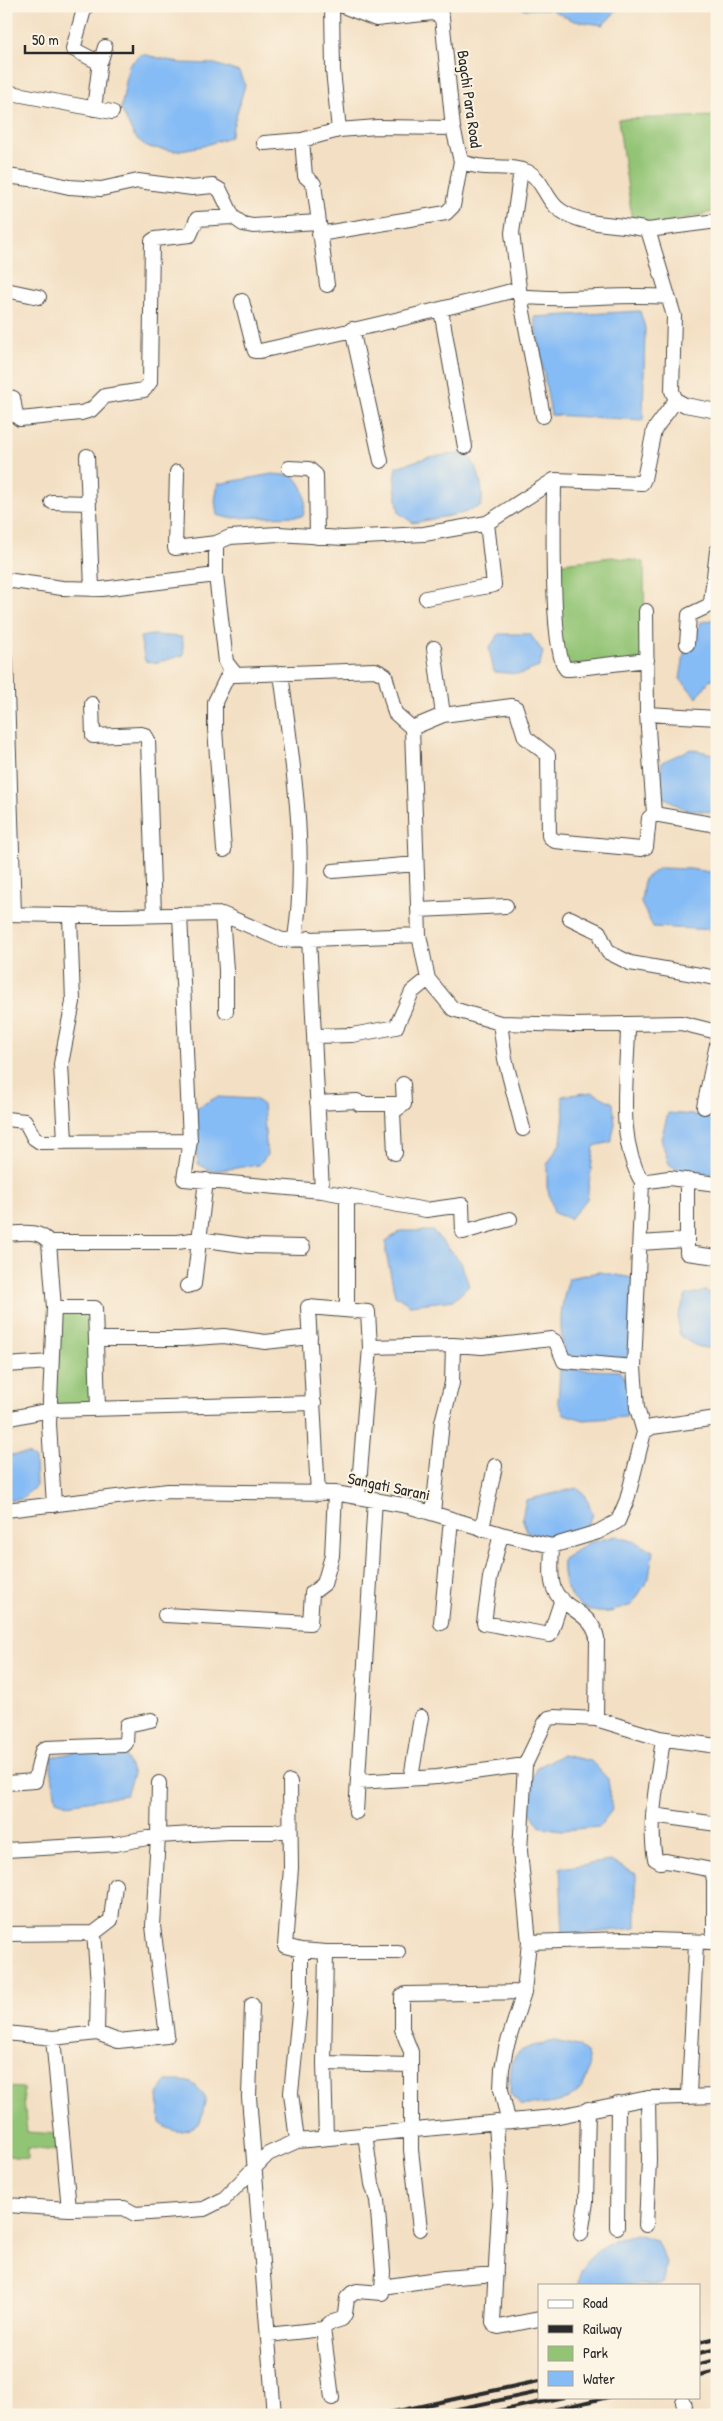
<svg xmlns="http://www.w3.org/2000/svg" width="723" height="2421" viewBox="0 0 723 2421" font-family="'Patrick Hand',sans-serif">
<style>
.green{fill:#92c474;stroke:#5e7850}
.water{fill:#86bcf5;stroke:#587490}
.lines{fill:none;stroke-linecap:round;stroke-linejoin:round}
.minor-casing{stroke:#494642;stroke-width:16}
.minor{stroke:#fff;stroke-width:14}
.rail{stroke:#2b2b2b;stroke-width:4}
.labels{text-anchor:middle;stroke-width:4;stroke-linejoin:round;paint-order:stroke}
.street-label{font-size:16px;fill:#2b2b2b;stroke:#fcf5e5}
</style>
<rect width="100%" height="100%" fill="#fcf5e5"/>
<filter id="ink" filterUnits="userSpaceOnUse"><feTurbulence type="fractalNoise" baseFrequency=".02" numOctaves="2"/><feDisplacementMap in="SourceGraphic" scale="10" xChannelSelector="R" yChannelSelector="G"/><feConvolveMatrix kernelMatrix="1 2 1 2 8 2 1 2 1" color-interpolation-filters="sRGB"/></filter>
<filter id="wash" filterUnits="userSpaceOnUse"><feTurbulence type="fractalNoise" baseFrequency=".0096" numOctaves="4" result="noise"/><feDisplacementMap in="SourceGraphic" scale="20" xChannelSelector="R" yChannelSelector="G"/><feGaussianBlur stdDeviation="1.12" result="paint"/><feColorMatrix in="noise" values="0 0 0 0 0 0 0 0 0 0 0 0 0 0 0 0 0 1.4 0 .05"/><feComposite in="paint" operator="in"/></filter>
<g filter="url(#wash)">
<rect width="100%" height="100%" fill="#f3dfc3"/>
<path class="green" d="M 717,116 L 717,211 L 643,228 L 632,218 L 618,119 Z
M 612,557 L 644,562 L 645,663 L 556,665 L 549,626 L 554,598 L 563,563 Z
M 55,1309 L 92,1312 L 94,1405 L 55,1407 Z
M 6,2087 L 23,2088 L 27,2132 L 57,2134 L 57,2151 L 28,2148 L 28,2160 L 6,2155 Z"/>
<path class="water" d="M 520,6 L 621,6 L 603,25 L 574,21 L 550,9 L 523,9 Z
M 142,54 L 180,63 L 215,64 L 239,72 L 245,85 L 230,137 L 203,146 L 175,151 L 147,147 L 134,136 L 121,109 L 129,65 Z
M 640,311 L 645,328 L 643,420 L 551,415 L 534,317 Z
M 466,453 C 478,464 485,490 481,506 L 463,513 L 413,523 L 399,513 L 395,486 L 396,467 L 429,457 Z
M 272,474 L 294,476 C 306,489 307,499 303,516 L 228,518 L 217,515 L 215,501 L 218,484 Z
M 717,619 L 717,680 L 710,679 L 697,698 L 680,679 L 684,655 L 701,622 Z
M 499,634 L 530,634 L 543,652 L 539,667 L 520,674 L 494,672 L 489,648 Z
M 153,635 L 182,637 L 184,655 L 155,663 L 145,661 L 140,637 Z
M 691,749 L 717,755 L 717,813 L 684,809 L 662,796 L 659,778 L 662,762 Z
M 659,868 L 690,869 L 717,873 L 717,930 L 653,927 L 641,903 L 644,879 Z
M 592,1092 L 613,1103 L 615,1124 L 611,1142 L 594,1146 L 587,1199 L 570,1219 L 554,1213 L 547,1187 L 547,1165 L 561,1142 L 564,1114 L 562,1096 Z
M 217,1097 L 255,1099 L 263,1105 L 267,1155 L 259,1165 L 212,1171 L 198,1164 L 194,1134 L 196,1108 Z
M 668,1113 L 705,1116 L 717,1119 L 717,1174 L 683,1174 L 669,1164 L 661,1139 Z
M 401,1231 L 433,1231 L 461,1262 L 469,1286 L 454,1300 L 410,1305 L 395,1295 L 386,1253 L 386,1241 Z
M 599,1272 L 633,1278 L 628,1358 L 588,1361 L 565,1359 C 559,1324 559,1312 569,1278 Z
M 705,1291 L 717,1295 L 717,1346 C 703,1352 688,1343 679,1334 L 678,1316 L 686,1295 Z
M 560,1369 L 619,1371 C 632,1386 633,1398 626,1417 L 584,1420 L 564,1414 L 558,1402 Z
M 28,1454 L 35,1459 L 36,1486 L 21,1499 L 6,1501 L 6,1455 Z
M 577,1488 L 586,1496 L 593,1515 L 585,1530 C 561,1538 551,1543 527,1531 L 522,1518 L 526,1500 Z
M 616,1536 L 636,1542 L 653,1551 L 649,1578 L 632,1605 C 625,1607 617,1610 610,1612 C 576,1616 560,1588 563,1559 L 588,1543 Z
M 123,1750 L 133,1774 L 126,1795 L 68,1804 L 56,1800 L 51,1768 L 52,1757 L 81,1751 Z
M 562,1755 L 591,1761 L 608,1779 L 612,1810 L 599,1827 L 562,1830 L 540,1827 L 529,1810 L 529,1785 L 538,1767 Z
M 611,1861 L 636,1874 L 636,1928 L 563,1936 L 560,1868 Z
M 554,2041 L 578,2046 L 587,2053 C 588,2059 590,2067 588,2072 C 582,2105 547,2105 522,2105 L 510,2094 C 510,2049 513,2051 554,2041 Z
M 166,2081 C 189,2081 193,2079 206,2099 L 200,2123 C 184,2133 176,2135 160,2123 L 158,2095 Z
M 636,2234 L 656,2240 L 666,2262 L 663,2282 L 659,2285 L 578,2285 C 579,2256 611,2240 636,2234 Z"/>
</g>
<g filter="url(#ink)">
<g class="lines">
<g class="minor-casing">
<path id="minor" d="M 85,6 L 73,49 L 98,62 L 101,60 L 105,47
M 332,6 L 333,70 L 339,130
M 343,6 L 376,19 L 433,13 L 442,17 L 453,128 L 461,161 C 483,172 508,163 528,172 C 543,179 546,201 560,210 C 586,228 618,222 648,230 L 674,316 L 672,391 L 676,400 L 685,405 L 717,411
M 6,92 L 112,112
M 94,109 L 100,61
M 302,140 L 305,176 L 314,184 L 327,285
M 264,143 L 302,140 L 339,130 L 377,127 L 453,128
M 521,170 L 512,233 L 520,296 L 543,416
M 6,176 L 38,180 L 69,187 L 101,189 L 138,181 L 192,188 L 213,186 L 220,190 L 233,217 L 243,224 L 253,226 L 318,222
M 648,230 L 717,221
M 319,234 L 446,213 L 453,206 L 461,161
M 6,290 L 39,297
M 520,296 C 569,302 618,293 667,297
M 242,301 L 253,345 L 255,351 L 260,351 C 347,332 433,312 519,289
M 441,310 L 465,447
M 352,329 L 381,461
M 6,396 L 13,398 L 16,416 L 20,419 L 81,413 L 91,410 L 105,396 L 144,390 L 150,382 L 152,241 L 155,239 L 190,235 L 197,219 L 233,217
M 87,456 L 92,589
M 289,468 L 309,469 L 316,475 L 317,537
M 177,472 L 175,548 L 216,543
M 554,480 C 554,510 550,652 566,669 L 570,669 L 647,660
M 52,502 L 89,503
M 216,575 L 216,543 L 230,537 L 278,534 L 343,538 L 424,534 L 487,523 L 554,480 L 642,483 L 644,479 L 654,430 L 676,400
M 6,580 L 62,588 L 102,589 L 216,575 L 226,662 L 236,675 L 375,670 L 385,675 L 395,713 L 412,728 L 419,935
M 426,598 L 494,585 L 487,523
M 646,611 L 647,714 L 654,814
M 687,644 L 689,615 L 708,606 L 711,602 L 717,551
M 434,648 L 443,715
M 6,660 L 14,914
M 281,673 C 292,760 308,851 295,938
M 92,704 L 93,736 L 141,734 L 145,735 L 148,740 L 154,915
M 647,714 L 717,718
M 412,728 L 443,715 L 512,706 L 516,708 L 525,737 L 548,755 L 549,836 L 555,841 L 641,849 L 646,847 L 649,818 L 654,814 L 717,825
M 224,850 L 215,729 L 215,702 L 231,669
M 333,871 L 416,864
M 418,910 L 506,906
M 6,914 L 122,916 L 222,914 L 282,940 L 419,935 L 428,979 L 453,1009 L 500,1023 L 572,1025 L 681,1023 L 717,1032
M 180,914 L 190,1141 L 184,1179 L 322,1191 L 426,1210 L 462,1205 L 463,1232 L 510,1219
M 222,914 L 226,970 L 226,1011
M 570,918 L 599,932 L 608,952 L 630,963 L 717,978
M 309,938 L 322,1191
M 500,1023 L 505,1059 L 523,1129
M 628,1025 C 628,1076 615,1136 642,1182 L 634,1367 L 637,1408 L 644,1432
M 315,1036 L 352,1035 L 396,1027 L 412,992 L 428,979
M 317,1103 L 357,1101 L 359,1104 L 404,1104
M 704,1107 L 717,1044
M 6,1119 L 25,1121 L 34,1138 L 40,1142 L 190,1141
M 65,1141 L 61,1064 L 73,1002 L 70,916
M 395,1153 L 393,1112 L 404,1104 L 403,1084
M 687,1180 L 687,1253 L 717,1257
M 642,1182 L 669,1178 L 717,1184
M 6,1234 C 21,1233 39,1229 49,1242 L 177,1242 L 199,1239 L 249,1246 L 303,1247
M 49,1242 L 54,1308
M 640,1243 L 686,1240
M 187,1286 L 194,1284 L 206,1180
M 347,1309 L 347,1196
M 96,1339 L 182,1339 L 224,1336 L 265,1342 L 310,1337
M 453,1345 L 482,1347 L 551,1339 L 556,1342 L 564,1361 L 634,1367
M 370,1347 L 453,1345 L 452,1383 L 442,1422 L 433,1513
M 6,1365 L 50,1362
M 6,1419 L 50,1410 L 314,1403
M 318,1494 L 308,1307 L 368,1312 L 370,1347 L 358,1497
M 54,1505 L 49,1424 L 54,1308 L 95,1308 L 98,1409
M 6,1510 L 168,1491 L 335,1493 L 408,1506 L 501,1534 L 552,1546 L 598,1532 L 618,1521 L 627,1500 L 644,1432 L 652,1427 L 717,1418
M 482,1529 L 495,1466
M 501,1534 L 490,1578 L 484,1623 L 550,1635 L 562,1599
M 552,1546 C 552,1559 549,1576 554,1589 C 562,1609 592,1612 597,1638 L 596,1719
M 165,1615 L 310,1623 L 312,1593 L 324,1584 L 332,1556 L 335,1493
M 441,1623 L 451,1520
M 411,1778 L 421,1717
M 290,1782 L 291,1868 L 285,1946 L 301,1950 L 301,1994 L 291,2093 L 297,2141
M 358,1782 L 437,1777 L 525,1765
M 6,1783 L 35,1781 L 42,1751 L 46,1748 L 124,1745 L 126,1743 L 127,1725 L 151,1720
M 356,1812 L 375,1499
M 653,1815 L 717,1824
M 6,1850 L 115,1844 L 158,1836 L 228,1832 L 274,1832 L 290,1829
M 94,1933 L 98,1983 L 97,2033
M 6,1934 L 94,1933 L 111,1920 L 115,1885
M 529,1942 L 624,1939 L 711,1942 L 714,1934 L 714,1880 L 712,1870 L 666,1861 L 660,1862 L 655,1859 C 648,1820 658,1778 663,1739
M 301,1950 L 326,1952 L 398,1952
M 252,2005 L 249,2097 L 274,2415
M 6,2033 L 53,2038 L 97,2033 L 118,2041 L 167,2036 L 153,1926 L 158,1836 L 159,1783
M 53,2038 L 69,2209
M 324,2063 L 411,2065
M 689,2095 L 696,1943
M 508,2120 L 501,2089 L 502,2069 L 506,2048 L 524,1992 L 529,1942 L 520,1851 L 525,1765 L 545,1723 L 549,1718 L 555,1717 L 596,1719 L 659,1738 L 717,1746
M 496,2122 L 500,2190 L 493,2322 L 495,2326 L 499,2327 L 539,2319
M 326,2138 L 324,2063 L 326,1952
M 6,2205 L 69,2209 L 124,2208 L 135,2214 L 204,2209 L 224,2199 L 268,2154 L 297,2141 L 554,2117 L 648,2098 L 717,2096
M 646,2225 L 649,2160 L 648,2098
M 617,2227 L 618,2103
M 420,2229 L 411,2150 L 411,2052 L 402,2029 L 402,1996 L 406,1994 L 524,1992
M 581,2234 L 586,2202 L 588,2109
M 382,2287 L 444,2278 L 496,2274
M 323,2329 L 332,2398
M 268,2335 L 323,2329 L 330,2323 L 342,2319 L 345,2314 L 347,2298 L 352,2293 L 357,2291 L 382,2293 L 383,2271 L 377,2200 L 372,2184 L 365,2134
M 683,2402 L 686,2415"/>
</g>
<use href="#minor" class="minor"/>
<path class="rail" d="M 699,2342 L 717,2338
M 699,2353 L 717,2349
M 699,2364 L 717,2360
M 699,2375 L 717,2371
M 379,2415 L 539,2381
M 429,2415 L 539,2392
M 480,2415 L 564,2397
M 532,2415 L 608,2397"/>
</g>
</g>
<g class="labels">
<g class="street-label">
<text transform="translate(470 99) rotate(82)" y="6">Bagchi Para Road</text>
<text transform="translate(389 1486) rotate(12)" y="6">Sangati Sarani</text>
</g>
</g>
<rect width="723" height="2421" fill="none" stroke="#fcf5e5" stroke-width="25"/>
<rect x="538" y="2284" width="162" height="115" fill="#fcf5e5" stroke="#a8a49b"/>
<rect x="548" y="2300" width="25" height="8" fill="#ffffff" stroke="#a8a49b"/>
<text x="583" y="2308" font-size="15" fill="#2b2b2b">Road</text>
<rect x="548" y="2325" width="25" height="8" fill="#2b2b2b" stroke="#a8a49b"/>
<text x="583" y="2334" font-size="15" fill="#2b2b2b">Railway</text>
<rect x="548" y="2346" width="25" height="15" fill="#92c474" stroke="#a8a49b"/>
<text x="583" y="2358" font-size="15" fill="#2b2b2b">Park</text>
<rect x="548" y="2371" width="25" height="15" fill="#86bcf5" stroke="#a8a49b"/>
<text x="583" y="2384" font-size="15" fill="#2b2b2b">Water</text>
<path d="M25 45v8h108v-8" fill="none" stroke="#2b2b2b" stroke-width="2.5"/>
<text x="32" y="45" font-size="15" fill="#2b2b2b" stroke="#fcf5e5" stroke-width="4" paint-order="stroke">50 m</text>
</svg>
